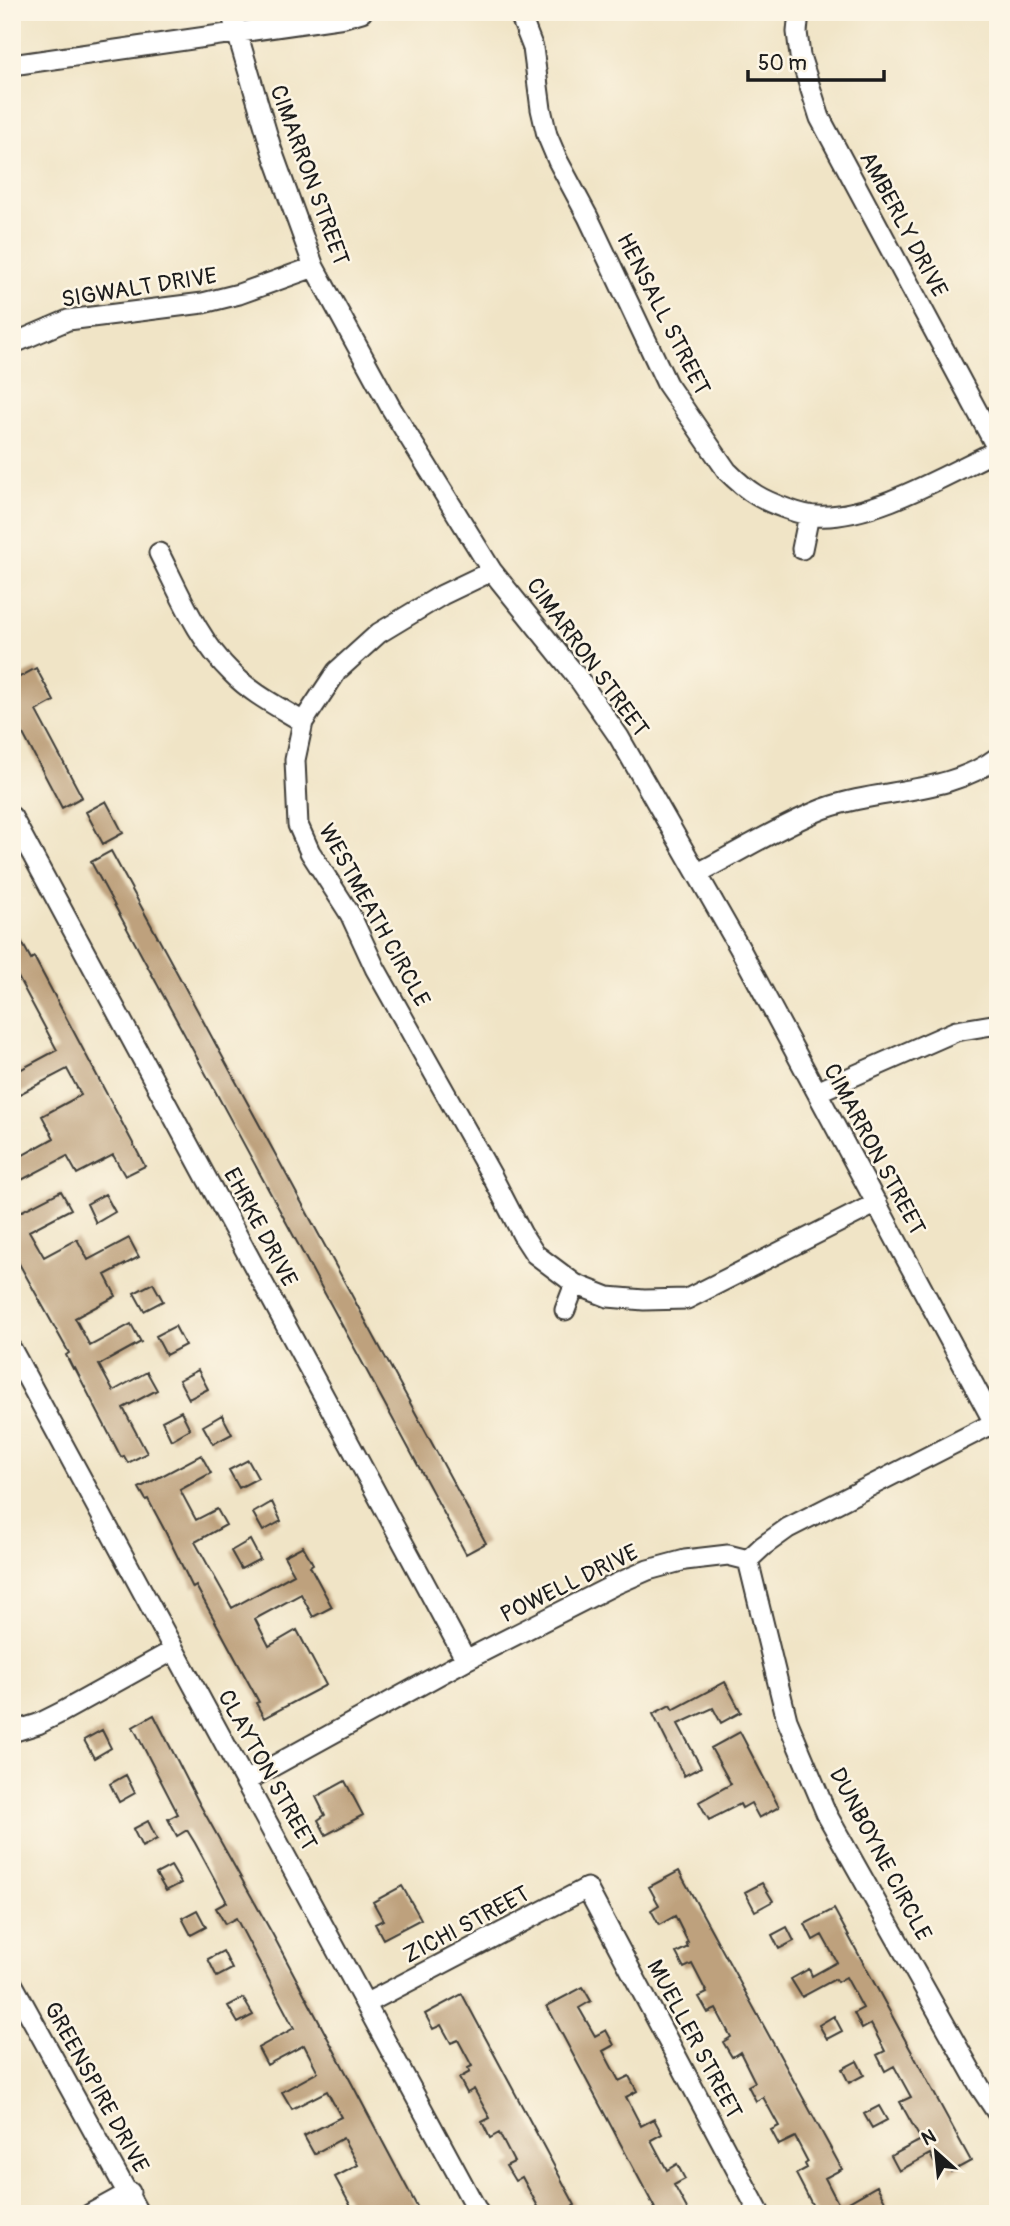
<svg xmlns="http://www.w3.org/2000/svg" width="1010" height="2226" viewBox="0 0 1010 2226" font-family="Pangolin,sans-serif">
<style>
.building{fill:#bea17d}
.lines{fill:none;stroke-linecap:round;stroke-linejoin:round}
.minor-casing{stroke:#3c3a36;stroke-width:23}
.minor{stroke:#fff;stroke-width:19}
.labels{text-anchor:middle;stroke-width:5;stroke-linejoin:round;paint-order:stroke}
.street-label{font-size:23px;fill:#1c1c1c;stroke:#fcf5e5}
</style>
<rect width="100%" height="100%" fill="#fcf5e5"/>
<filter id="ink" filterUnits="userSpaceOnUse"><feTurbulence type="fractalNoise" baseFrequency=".0143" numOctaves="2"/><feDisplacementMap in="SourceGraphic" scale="14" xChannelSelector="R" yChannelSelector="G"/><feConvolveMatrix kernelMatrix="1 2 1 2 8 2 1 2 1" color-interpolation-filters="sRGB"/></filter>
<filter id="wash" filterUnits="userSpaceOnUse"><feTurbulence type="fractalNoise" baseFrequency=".00686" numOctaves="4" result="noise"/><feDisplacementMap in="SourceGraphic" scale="28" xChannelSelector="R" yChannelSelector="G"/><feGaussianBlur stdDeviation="1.57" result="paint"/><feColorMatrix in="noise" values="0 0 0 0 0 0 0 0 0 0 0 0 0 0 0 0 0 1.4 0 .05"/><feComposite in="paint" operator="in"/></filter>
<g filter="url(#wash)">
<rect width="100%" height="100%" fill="#f0e4c6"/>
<g id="blocks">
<path class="building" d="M 36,668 L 54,701 L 36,711 L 82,797 L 62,808 L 12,713 L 12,704 L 18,701 L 12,690 L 12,681 Z
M 106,801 L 123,833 L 103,844 L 86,812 Z
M 111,851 L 486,1543 L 466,1554 L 91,862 Z
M 12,924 L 31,959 L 34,957 L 145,1166 L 125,1176 L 113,1155 L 77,1174 L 67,1156 L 12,1185 L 12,1161 L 54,1138 L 42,1116 L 81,1095 L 67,1069 L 12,1098 L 12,1074 L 57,1050 L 12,966 Z
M 61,1191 L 71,1209 L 29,1231 L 44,1257 L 77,1239 L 88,1260 L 129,1238 L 139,1257 L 105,1275 L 116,1296 L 75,1318 L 90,1346 L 131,1324 L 141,1342 L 99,1365 L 113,1391 L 147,1372 L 157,1390 L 123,1408 L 147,1453 L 128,1463 L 124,1456 L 121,1457 L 75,1368 L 73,1369 L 66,1355 L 69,1353 L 12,1251 L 12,1216 Z
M 105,1194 L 115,1212 L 96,1223 L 87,1204 Z
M 153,1283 L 163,1301 L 144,1311 L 134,1293 Z
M 175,1326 L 185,1345 L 166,1355 L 156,1336 Z
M 198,1370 L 208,1389 L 189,1399 L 179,1380 Z
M 181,1411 L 190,1429 L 171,1440 L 162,1421 Z
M 222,1415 L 232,1434 L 213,1444 L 203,1426 Z
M 201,1455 L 211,1473 L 180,1490 L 196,1520 L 217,1509 L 226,1525 L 195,1542 L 232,1608 L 294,1574 L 284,1556 L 303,1546 L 313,1564 L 310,1566 L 332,1607 L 313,1617 L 301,1594 L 255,1619 L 269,1646 L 297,1630 L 326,1685 L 264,1718 L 256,1703 L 259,1702 L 196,1586 L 193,1588 L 164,1529 L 148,1499 L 146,1500 L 139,1488 Z
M 248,1460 L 258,1478 L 239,1488 L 229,1470 Z
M 272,1502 L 281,1521 L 263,1531 L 253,1513 Z
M 250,1540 L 260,1559 L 241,1569 L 231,1551 Z
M 725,1682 L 741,1712 L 721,1723 L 713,1708 L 678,1724 L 701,1767 L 684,1776 L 653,1714 L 670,1705 L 673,1710 Z
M 154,1715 L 199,1803 L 273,1935 L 421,2214 L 355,2214 L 335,2177 L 358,2165 L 343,2138 L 314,2154 L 304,2136 L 341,2117 L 327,2091 L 292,2109 L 282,2092 L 318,2072 L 304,2045 L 267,2065 L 258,2048 L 294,2028 L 236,1918 L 225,1924 L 216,1908 L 227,1902 L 195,1843 L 187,1830 L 177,1836 L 168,1819 L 178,1814 L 133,1727 Z
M 102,1730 L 111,1748 L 94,1758 L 84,1740 Z
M 740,1732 L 779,1807 L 759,1818 L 751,1803 L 742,1808 L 740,1804 L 709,1820 L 699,1802 L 731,1784 L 711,1748 Z
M 126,1775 L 135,1793 L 119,1802 L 110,1784 Z
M 345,1781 L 363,1815 L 326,1835 L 318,1820 L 325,1815 L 316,1797 Z
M 148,1821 L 157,1839 L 142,1847 L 133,1829 Z
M 171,1866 L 181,1883 L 166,1891 L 156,1874 Z
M 679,1871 L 842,2169 L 825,2178 L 840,2207 L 877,2186 L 887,2205 L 871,2214 L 817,2214 L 796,2174 L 807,2168 L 805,2164 L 808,2162 L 795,2137 L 779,2145 L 771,2130 L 779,2126 L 763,2097 L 756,2101 L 748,2086 L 755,2082 L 740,2052 L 732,2057 L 723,2042 L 731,2037 L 716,2009 L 708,2013 L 699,1997 L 707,1993 L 692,1964 L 684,1968 L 676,1953 L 688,1947 L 686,1943 L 688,1942 L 675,1916 L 659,1925 L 651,1910 L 659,1905 L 649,1887 Z
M 762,1883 L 773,1901 L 755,1911 L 745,1892 Z
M 402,1886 L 421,1919 L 383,1939 L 375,1924 L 383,1920 L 373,1902 Z
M 834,1909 L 971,2161 L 951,2172 L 943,2157 L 934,2162 L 930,2154 L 899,2171 L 891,2156 L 921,2140 L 900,2102 L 911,2097 L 894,2066 L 885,2071 L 877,2055 L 885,2051 L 871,2024 L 862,2029 L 854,2013 L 863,2008 L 846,1977 L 837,1982 L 835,1979 L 802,1997 L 791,1979 L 809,1969 L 812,1976 L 837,1962 L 822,1935 L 813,1940 L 805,1924 Z
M 197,1910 L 206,1927 L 191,1935 L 182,1918 Z
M 787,1927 L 794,1941 L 779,1949 L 772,1935 Z
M 223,1951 L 232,1969 L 217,1977 L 208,1959 Z
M 583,1987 L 591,2001 L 579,2008 L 595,2036 L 606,2030 L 614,2045 L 603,2051 L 619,2081 L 629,2076 L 637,2091 L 626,2097 L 641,2126 L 654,2119 L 662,2134 L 651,2140 L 667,2170 L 677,2164 L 685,2179 L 674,2185 L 690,2214 L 658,2214 L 547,2006 Z
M 462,1994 L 575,2205 L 559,2214 L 542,2214 L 522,2177 L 515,2181 L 506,2166 L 514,2162 L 499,2133 L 490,2138 L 482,2122 L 490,2118 L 474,2089 L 467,2093 L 459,2078 L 470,2072 L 468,2068 L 472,2066 L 458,2040 L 451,2043 L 441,2025 L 433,2029 L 425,2014 Z
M 243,1998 L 253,2015 L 238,2023 L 228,2006 Z
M 834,2016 L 842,2031 L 827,2039 L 819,2025 Z
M 857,2061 L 864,2075 L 849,2083 L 842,2069 Z
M 879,2106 L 887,2120 L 872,2128 L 864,2114 Z"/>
</g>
</g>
<g filter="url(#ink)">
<use href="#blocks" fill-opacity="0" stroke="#3c3a36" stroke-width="2"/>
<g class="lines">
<g class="minor-casing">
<path id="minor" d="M 231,12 L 272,151 L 314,267 L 391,408 L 492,571 L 578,678 L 619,737 L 739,947 L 998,1430
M 519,12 L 533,48 L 541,109 L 547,135 L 558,161 L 588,217 L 667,384 L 727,471 C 736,480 746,489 756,495 C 769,503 802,516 817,516 C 873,519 947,474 998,450
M 799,12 L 797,32 L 800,56 L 820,118 L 998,450
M 12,65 L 345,17 L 362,12
M 12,344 L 68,320 L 203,303 L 239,294 L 314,267
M 802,549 L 809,515
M 159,553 C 180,594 198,640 232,673 C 252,694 279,707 303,722
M 492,571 L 442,595 L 379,633 L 337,671 L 303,722 L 295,760 L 298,825 L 310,852 L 350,914 L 375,968 L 493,1178 L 522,1234 L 535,1254 L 575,1284
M 12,817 L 466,1660
M 698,873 C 739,852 780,826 823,809 C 879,788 949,795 998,757
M 817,1092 L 956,1031 L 998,1024
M 565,1310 L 575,1284 L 608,1297 L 644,1300 L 687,1299 L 877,1203
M 12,1350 L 479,2214
M 748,1560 L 787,1720 L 827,1815 L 980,2087 L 998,2114
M 12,1732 L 38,1724 L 62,1712 L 174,1650
M 246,1781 L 466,1660 L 616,1584 L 648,1570 L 685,1560 L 728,1555 L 748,1560 L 763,1546 L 788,1528 L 994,1423
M 12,1983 L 139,2214
M 367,2003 L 587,1888 L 760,2214
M 90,2214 L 130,2192"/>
</g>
<use href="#minor" class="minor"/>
</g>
</g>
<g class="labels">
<g class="street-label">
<text transform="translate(310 175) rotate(70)" y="8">CIMARRON STREET</text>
<text transform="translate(904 224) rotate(62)" y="8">AMBERLY DRIVE</text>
<text transform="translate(139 287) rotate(-9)" y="8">SIGWALT DRIVE</text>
<text transform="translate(664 314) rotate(63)" y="8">HENSALL STREET</text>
<text transform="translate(588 657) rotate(54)" y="8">CIMARRON STREET</text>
<text transform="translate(375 915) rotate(61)" y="8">WESTMEATH CIRCLE</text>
<text transform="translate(875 1149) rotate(62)" y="8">CIMARRON STREET</text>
<text transform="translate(261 1227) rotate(62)" y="8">EHRKE DRIVE</text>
<text transform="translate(569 1583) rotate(-26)" y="8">POWELL DRIVE</text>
<text transform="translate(268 1770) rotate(61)" y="8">CLAYTON STREET</text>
<text transform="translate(881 1854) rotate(62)" y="8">DUNBOYNE CIRCLE</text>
<text transform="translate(466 1924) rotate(-28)" y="8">ZICHI STREET</text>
<text transform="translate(695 2039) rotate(62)" y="8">MUELLER STREET</text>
<text transform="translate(97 2087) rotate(61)" y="8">GREENSPIRE DRIVE</text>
</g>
</g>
<rect width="1010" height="2226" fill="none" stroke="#fcf5e5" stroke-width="42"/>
<g transform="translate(936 2152) rotate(333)" stroke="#fcf5e5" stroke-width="5" paint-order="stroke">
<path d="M0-5L12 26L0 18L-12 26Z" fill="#1c1c1c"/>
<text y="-10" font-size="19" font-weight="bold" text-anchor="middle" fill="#1c1c1c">N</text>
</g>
<path d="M748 70v10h136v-10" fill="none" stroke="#1c1c1c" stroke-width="3.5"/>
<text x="758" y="70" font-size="21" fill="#1c1c1c" stroke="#fcf5e5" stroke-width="5" paint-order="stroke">50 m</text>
</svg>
